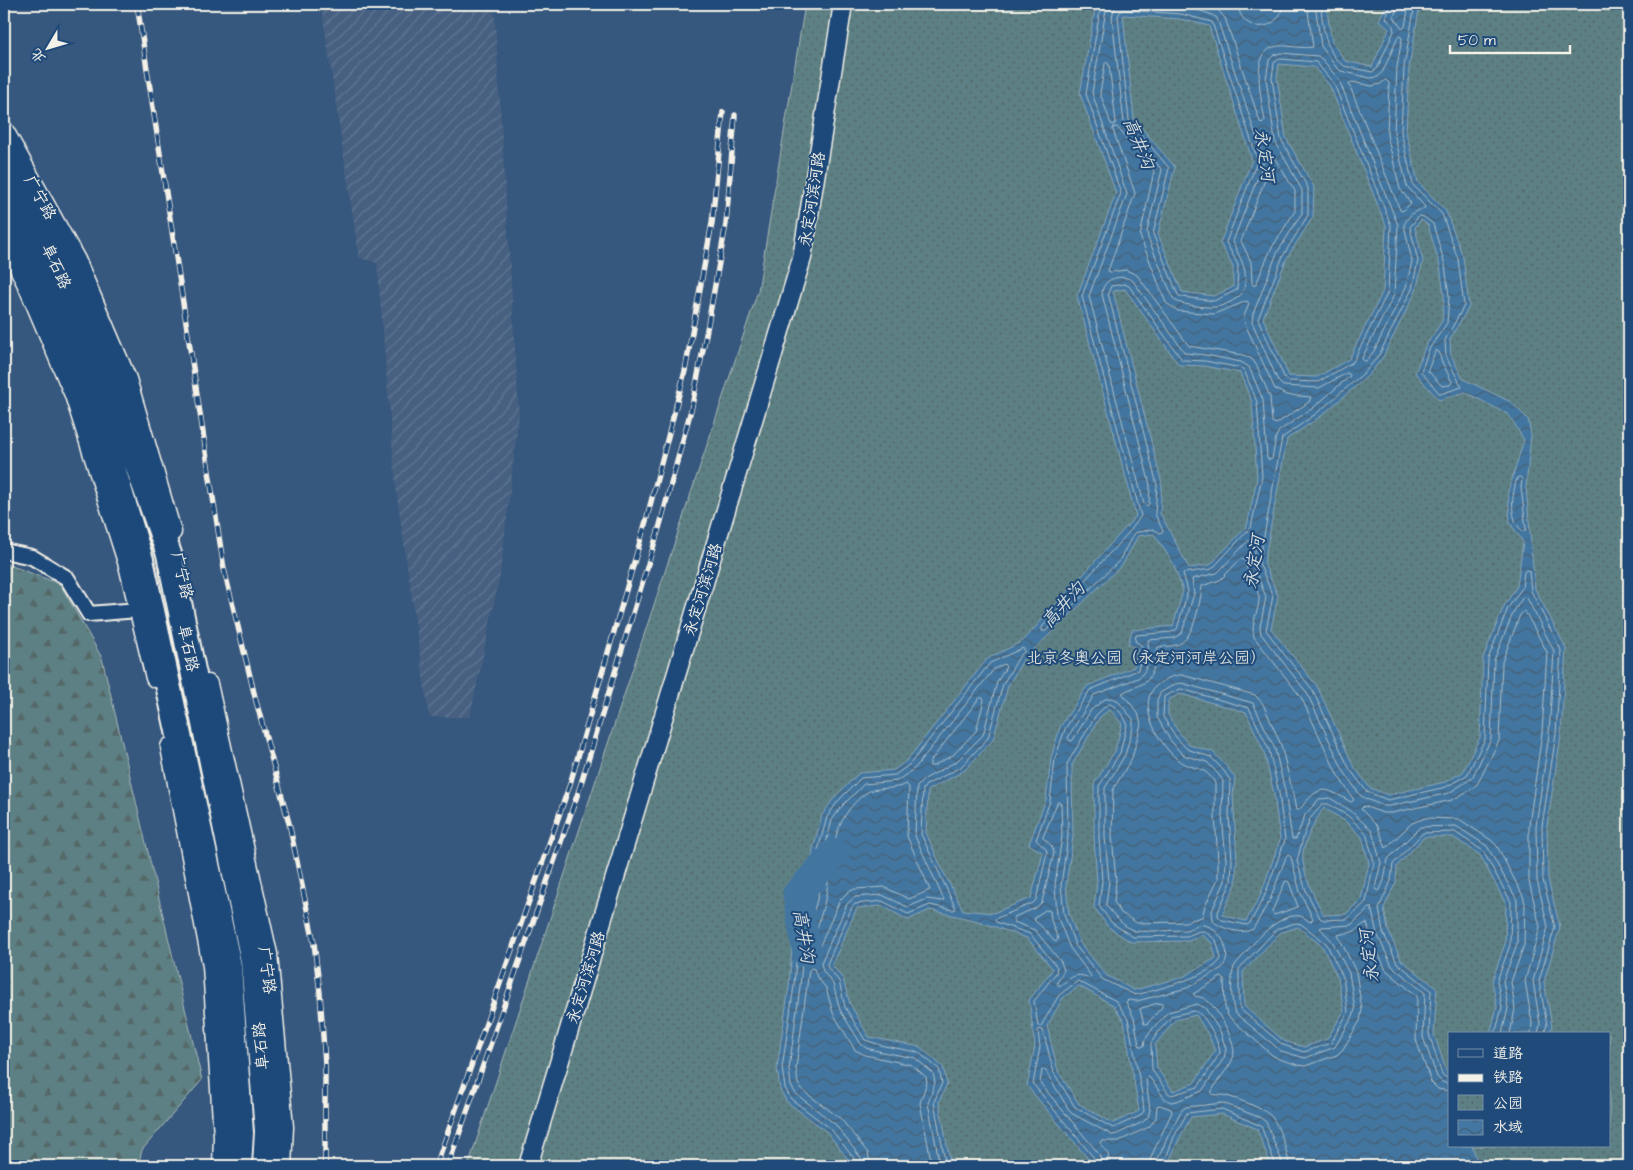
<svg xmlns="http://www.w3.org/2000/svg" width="1633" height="1170" viewBox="0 0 1633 1170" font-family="'Architects Daughter','LXGW WenKai TC',sans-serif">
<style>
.industrial{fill:url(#industrial-furrows)}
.forest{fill:url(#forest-firs);stroke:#a8b8b6}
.park{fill:url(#park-dots);stroke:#a8b8b6;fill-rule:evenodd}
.water{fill:url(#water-waves);stroke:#8aa7bd;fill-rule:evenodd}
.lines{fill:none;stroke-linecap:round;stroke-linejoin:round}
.shore{stroke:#adc0cb;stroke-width:1}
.river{stroke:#4376a0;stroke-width:29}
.minor-casing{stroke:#f4f1e8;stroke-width:18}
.tertiary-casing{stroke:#f4f1e8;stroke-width:21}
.trunk-casing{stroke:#f4f1e8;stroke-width:28}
.minor{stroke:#1f4a7a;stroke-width:14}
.tertiary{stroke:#1f4a7a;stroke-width:18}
.trunk{stroke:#1f4a7a;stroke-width:24}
.rail-casing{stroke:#f4f1e8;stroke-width:5.5}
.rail{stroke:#1f4a7a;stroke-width:4;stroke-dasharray:11;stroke-linecap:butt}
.labels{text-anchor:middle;stroke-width:4;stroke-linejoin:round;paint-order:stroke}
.street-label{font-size:16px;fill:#f4f1e8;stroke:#1f4a7a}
.park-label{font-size:16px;fill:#dde0d9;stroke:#1f4a7a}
.water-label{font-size:18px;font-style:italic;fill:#d9dfdd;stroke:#1f4a7a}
</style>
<defs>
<pattern id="industrial-furrows" width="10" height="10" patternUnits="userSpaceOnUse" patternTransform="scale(1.25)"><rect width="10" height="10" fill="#466081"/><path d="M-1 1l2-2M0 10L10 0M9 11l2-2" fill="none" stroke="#617793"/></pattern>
<pattern id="forest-firs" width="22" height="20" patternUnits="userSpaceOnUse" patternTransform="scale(1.25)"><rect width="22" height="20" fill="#5d8084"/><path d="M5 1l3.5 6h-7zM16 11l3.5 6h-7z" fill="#546768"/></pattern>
<pattern id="park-dots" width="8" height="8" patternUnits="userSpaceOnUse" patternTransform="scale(1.25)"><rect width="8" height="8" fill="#5d8084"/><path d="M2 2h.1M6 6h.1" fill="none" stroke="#546768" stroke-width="1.8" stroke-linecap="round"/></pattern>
<pattern id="water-waves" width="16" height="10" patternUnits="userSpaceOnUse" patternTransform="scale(1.25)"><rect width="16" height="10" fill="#4376a0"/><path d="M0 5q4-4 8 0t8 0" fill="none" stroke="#465f73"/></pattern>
</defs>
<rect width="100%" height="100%" fill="#36577e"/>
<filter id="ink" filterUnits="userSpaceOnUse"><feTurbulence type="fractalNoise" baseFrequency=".02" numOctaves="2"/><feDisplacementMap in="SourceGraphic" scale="10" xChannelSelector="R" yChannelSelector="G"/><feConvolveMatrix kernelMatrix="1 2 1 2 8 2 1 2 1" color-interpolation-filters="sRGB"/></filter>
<g filter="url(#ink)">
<path class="industrial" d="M 321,4 L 494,4 L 519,414 L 500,576 L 470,717 L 429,717 L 396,489 L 377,263 L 359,258 Z"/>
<path class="forest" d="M 4,563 L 60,584 L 102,658 L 202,1080 L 142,1150 L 138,1166 L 4,1166 Z"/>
<path class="park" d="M 805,4 L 1629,4 L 1629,1166 L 468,1166 L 758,291 ZM 1449,1034 L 1609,1034 L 1609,1146 L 1449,1146 Z"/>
<path class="water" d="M 1096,4 L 1256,4 L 1259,8 L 1269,4 L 1326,5 L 1332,42 L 1345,61 L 1372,67 L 1389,29 L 1379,20 L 1387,4 L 1420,4 L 1409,68 L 1406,132 L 1418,182 L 1446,211 L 1463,257 L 1469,307 L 1450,339 L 1451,355 L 1463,379 L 1511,402 L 1528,419 L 1531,435 L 1526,487 L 1535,589 L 1566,648 L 1561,735 L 1547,826 L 1548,879 L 1560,927 L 1544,982 L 1552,1026 L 1549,1034 L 1490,1034 L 1497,1007 L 1492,981 L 1505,944 L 1506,904 L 1480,855 L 1453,837 L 1424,837 L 1397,866 L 1396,882 L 1384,908 L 1388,930 L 1401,960 L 1437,988 L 1434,1034 L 1449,1079 L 1449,1146 L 1472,1146 L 1479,1166 L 1271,1166 L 1257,1129 L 1222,1114 L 1191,1117 L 1179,1139 L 1167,1166 L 1092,1166 L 1090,1161 L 1027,1086 L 1035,1046 L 1029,1000 L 1053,969 L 1027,938 L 978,921 L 930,910 L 908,920 L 882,906 L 857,908 L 832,965 L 843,979 L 850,1004 L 869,1037 L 920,1047 L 943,1067 L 947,1084 L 939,1102 L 951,1166 L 853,1166 L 827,1132 L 787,1102 L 780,1090 L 777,1068 L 789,986 L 792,948 L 807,894 L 813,849 L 822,815 L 834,798 L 859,773 L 894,770 L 907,760 L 987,659 L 1023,641 L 1136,516 L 1077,296 L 1116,193 L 1080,94 ZM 1123,15 L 1180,19 L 1209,26 L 1252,160 L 1220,243 L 1233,267 L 1233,287 L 1214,296 L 1182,292 L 1158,234 L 1175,167 L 1134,119 ZM 1279,64 L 1314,67 L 1330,86 L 1386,226 L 1383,291 L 1349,359 L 1317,377 L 1289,376 L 1263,318 L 1287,258 L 1313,217 L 1314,187 L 1286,138 L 1277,77 ZM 1421,220 L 1428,225 L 1440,266 L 1444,296 L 1442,321 L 1425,347 L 1415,373 L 1439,400 L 1465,392 L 1509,415 L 1524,440 L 1508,491 L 1510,523 L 1523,542 L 1517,586 L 1504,606 L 1483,658 L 1480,737 L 1463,772 L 1445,782 L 1388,795 L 1370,788 L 1353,765 L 1317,686 L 1271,629 L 1278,596 L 1264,563 L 1287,439 L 1320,417 L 1369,375 L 1383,357 L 1416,291 L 1423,261 L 1415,227 ZM 1125,289 L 1179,365 L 1204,366 L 1240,373 L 1252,402 L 1257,478 L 1247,526 L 1210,565 L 1189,568 L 1160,513 L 1162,484 L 1113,291 ZM 1154,534 L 1173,563 L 1183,591 L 1173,626 L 1132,630 L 1128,644 L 1138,649 L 1134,667 L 1087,686 L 1060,727 L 1051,758 L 1046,799 L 1029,844 L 1043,853 L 1031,898 L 993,913 L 963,910 L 943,871 L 926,833 L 928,790 L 964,771 L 993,740 L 1008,686 L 1023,660 L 1123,564 L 1138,536 ZM 1180,694 L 1246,712 L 1264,752 L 1274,794 L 1280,840 L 1260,896 L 1246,921 L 1222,915 L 1236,884 L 1237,860 L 1233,796 L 1235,778 L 1228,768 L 1213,752 L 1189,745 L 1180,734 L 1168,715 L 1168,700 ZM 1110,709 L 1122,724 L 1115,751 L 1094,784 L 1094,837 L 1097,882 L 1094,907 L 1108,927 L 1131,942 L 1189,941 L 1202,935 L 1212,943 L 1216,958 L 1183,977 L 1134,990 L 1106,975 L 1080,943 L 1069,914 L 1066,885 L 1073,837 L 1072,765 L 1100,717 ZM 1324,808 L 1345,821 L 1362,837 L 1369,863 L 1361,899 L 1346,914 L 1324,915 C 1315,898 1305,880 1303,861 C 1300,847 1316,819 1324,808 ZM 1298,927 L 1322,946 L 1338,978 L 1344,1011 L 1327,1039 L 1304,1047 L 1284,1041 L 1244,1006 L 1243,972 L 1280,933 ZM 1079,986 L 1113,1005 L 1124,1021 L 1139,1111 L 1113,1123 L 1079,1104 L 1058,1071 L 1047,1026 L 1063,998 ZM 1196,1015 L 1209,1036 L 1215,1051 L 1194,1083 L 1173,1091 L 1157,1068 L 1155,1045 L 1175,1020 Z"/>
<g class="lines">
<path class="shore" d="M 1107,4 L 1092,93 L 1127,194 L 1089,296 L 1144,504 L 1147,506 L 1149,504 L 1150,485 L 1102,294 C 1102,278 1122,273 1133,281 L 1185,353 L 1206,355 L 1241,362 L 1249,367 L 1263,400 L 1267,458 L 1268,460 L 1272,459 L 1276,437 L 1279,431 L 1313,408 L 1350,376 L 1349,374 L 1347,373 L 1319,388 L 1283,386 L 1278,381 L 1252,322 L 1253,314 L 1277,253 L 1302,213 L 1302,190 L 1275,141 L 1266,79 L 1269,60 L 1274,55 L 1280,53 L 1318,56 L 1323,60 L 1339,80 L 1398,225 L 1394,295 L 1362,358 L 1363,361 L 1366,361 L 1374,351 L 1406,287 L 1412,261 L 1404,225 C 1408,216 1414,210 1424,209 L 1425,207 L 1407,186 L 1394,133 L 1397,67 L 1402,38 L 1400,36 L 1398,37 L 1383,71 L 1378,77 L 1370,78 L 1341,71 L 1336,67 L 1321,46 L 1315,4
M 1122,4 L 1114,9 L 1112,17 L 1124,123 L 1162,170 L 1147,231 L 1148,238 L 1174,300 C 1181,305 1207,308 1216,307 C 1224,306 1242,298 1244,289 C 1249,267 1239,259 1233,241 L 1263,164 L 1263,157 L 1217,18 C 1199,5 1150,5 1128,4
M 1198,4 L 1217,9 L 1225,18 L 1260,122 L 1262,124 L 1265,121 C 1262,102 1248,49 1278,46 C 1289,45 1302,49 1313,47 L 1307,4
M 1238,4 C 1240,35 1281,33 1283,4
M 1321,4 C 1322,25 1325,53 1344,66 L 1372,72 L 1377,69 L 1394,31 L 1393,26 L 1386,18 L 1391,4
M 1398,4 L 1394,17 L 1402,29 L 1405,27 L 1409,4
M 1415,4 L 1404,67 L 1401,132 L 1413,185 L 1442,214 L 1458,259 L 1464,306 L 1445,340 L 1446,357 L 1462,387 L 1440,394 L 1421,372 L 1429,349 L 1447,323 L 1449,296 L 1445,265 L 1433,224 L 1424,217 L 1419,216 L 1410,227 L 1418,261 L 1412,289 L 1379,355 L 1365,372 L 1317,413 L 1282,438 L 1259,563 L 1273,596 L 1266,630 L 1283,653 L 1312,689 L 1349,768 L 1367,792 L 1388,800 L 1446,787 L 1467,775 L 1485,739 L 1488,659 L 1508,608 L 1522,588 L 1524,572 L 1526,570 L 1529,571 L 1531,591 L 1561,650 L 1556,734 L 1542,826 L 1543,880 L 1555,927 L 1539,981 L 1547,1025 L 1544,1034
M 1124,10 L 1181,14 L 1212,22 L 1257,158 L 1257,162 L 1226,242 L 1238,265 L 1237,290 L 1214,301 L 1182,297 L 1178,295 L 1153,234 L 1169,168 L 1129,120 L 1118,16 L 1120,12 Z
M 1280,59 L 1316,62 L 1334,84 L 1391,225 L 1388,292 L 1353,362 L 1318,382 L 1289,381 L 1285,379 L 1258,319 L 1283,256 L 1308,215 L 1308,188 L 1281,139 L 1272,78 L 1274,63 Z
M 1107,62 L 1109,65 L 1116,122 L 1114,125 L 1111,124 L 1100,93 L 1105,64 Z
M 1386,80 L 1389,83 L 1387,135 L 1400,189 L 1411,203 L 1403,211 L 1400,210 L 1349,84 L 1352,82 L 1372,86 L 1380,84 Z
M 1114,127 L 1117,127 L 1154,171 L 1140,236 L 1166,303 L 1178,311 L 1214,314 L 1247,301 L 1249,304 L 1244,316 L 1245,324 L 1275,389 L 1286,395 L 1311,397 L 1309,402 L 1276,424 L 1272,422 L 1270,397 L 1257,366 L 1252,359 L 1243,355 L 1189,346 L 1137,275 L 1126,270 L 1110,272 L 1108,271 L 1135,193 L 1113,130 Z
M 1274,157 L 1295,191 L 1295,211 L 1271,249 L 1256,284 L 1254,286 L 1252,283 L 1251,262 L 1241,241 L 1270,167 L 1271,158 Z
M 1436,350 L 1439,352 L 1441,360 L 1452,382 L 1450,385 L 1442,386 L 1428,371 Z
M 1520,477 L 1522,479 L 1521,487 L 1526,529 L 1524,532 C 1508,521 1512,494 1517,478 Z
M 1241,559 L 1245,560 C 1246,574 1257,585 1259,597 C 1260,610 1250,622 1254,637 L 1301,697 L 1337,774 L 1354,800 L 1351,802 C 1323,786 1320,784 1299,810 L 1296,810 L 1292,789 L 1281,745 L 1263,704 L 1255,695 L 1182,675 C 1173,675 1160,681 1154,688 C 1137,708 1161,746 1177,759 C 1190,771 1204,763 1215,783 L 1215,817 L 1218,861 L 1218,879 L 1205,906 L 1202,917 L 1185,922 L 1137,923 L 1121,913 L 1114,902 L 1116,881 L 1112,836 L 1113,790 L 1132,758 L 1141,724 L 1138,713 L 1122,693 C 1129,689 1137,687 1144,683 C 1155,676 1155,658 1158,647 C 1165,646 1174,647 1181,643 C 1194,636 1201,599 1202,586 L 1220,580 Z
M 1181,689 L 1249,708 L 1269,750 L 1279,793 L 1285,840 L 1264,897 L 1250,923 L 1247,925 L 1222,920 L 1218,916 L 1218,912 L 1231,882 L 1232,860 L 1229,816 L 1230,780 L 1224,771 L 1211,757 L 1187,749 L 1176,737 L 1163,717 L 1164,697 Z
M 980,698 L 983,698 L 984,700 L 976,731 L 953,755 L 933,766 L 930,766 L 930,762 Z
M 1110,704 C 1117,707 1125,717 1127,724 L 1120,753 L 1099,786 L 1099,837 L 1102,881 L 1099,906 L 1112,923 L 1133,937 L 1187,936 L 1200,931 L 1204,931 L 1216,940 L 1221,958 C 1216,975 1152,991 1135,995 L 1102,979 L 1075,945 L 1064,914 L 1061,885 L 1068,836 L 1067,764 L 1096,715 L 1106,706 Z
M 906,784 L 909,787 L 907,836 L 930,890 L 909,899 L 884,887 L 855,889 L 848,892 L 840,900 L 815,957 L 812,958 L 811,951 C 815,933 822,914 826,896 C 832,858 831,818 866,793 C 875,786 894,791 906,784 Z
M 1058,802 L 1061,804 L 1062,836 L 1055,885 L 1057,916 L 1070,948 L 1091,976 L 1089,978 C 1074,971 1071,979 1059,986 L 1057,983 L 1064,970 L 1061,962 L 1035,930 L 1014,922 L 1013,919 L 1014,917 L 1036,908 L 1042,902 L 1054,853 L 1052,846 L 1043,838 Z
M 1323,804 L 1328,804 L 1348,816 L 1366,833 L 1374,862 L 1366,902 L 1347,919 L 1324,920 L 1320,918 L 1306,891 L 1297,861 L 1303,838 L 1310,819 Z
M 1286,881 L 1289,882 L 1298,907 L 1274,915 L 1272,912 Z
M 1046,910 L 1050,911 L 1051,920 L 1058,939 L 1056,942 L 1054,941 L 1041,926 L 1034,920 L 1035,917 Z
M 1296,923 L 1301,924 L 1326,943 L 1343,977 L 1348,1012 L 1331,1043 L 1304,1052 L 1283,1045 L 1241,1010 L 1239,1006 L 1239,969 L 1277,929 Z
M 1159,1003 L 1162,1004 L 1162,1007 L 1147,1024 L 1144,1024 L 1140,1009 Z
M 1194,1011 C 1205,1012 1219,1042 1220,1053 L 1198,1087 L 1172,1095 L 1168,1093 L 1152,1070 L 1151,1043 L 1159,1031 L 1172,1016 Z
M 1510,1034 L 1515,1009 L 1511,982 L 1524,945 L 1525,903 L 1523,896 L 1497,846 L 1491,840 L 1459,819 L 1425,818 L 1412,823 L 1386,848 L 1378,827 L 1361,809 L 1364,806 L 1383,813 L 1392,813 L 1452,800 L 1473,788 L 1478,783 L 1499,741 L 1502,662 L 1520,615 L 1524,611 L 1526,613 L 1547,652 L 1542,733 L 1529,825 L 1529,881 L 1540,927 L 1525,981 L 1532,1023 L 1531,1034
M 1449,1078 L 1445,1077 L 1442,1074 L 1429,1034 L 1431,990 L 1397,963 L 1383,932 L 1379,908 L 1391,881 L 1393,864 L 1423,833 L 1455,832 L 1483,851 L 1511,902 L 1510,945 L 1497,981 L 1502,1008 L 1495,1034
M 1449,1084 L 1442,1082 L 1437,1077 L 1423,1037 L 1425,993 L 1392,966 L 1377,934 L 1371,907 L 1351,925 L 1322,927 L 1320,928 L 1332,941 L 1349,973 L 1355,1009 L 1353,1016 L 1335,1047 L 1305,1058 L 1281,1051 L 1235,1013 C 1231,1004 1230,973 1235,965 C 1249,949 1276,912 1300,916 C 1304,917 1307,920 1310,922 L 1313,919 L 1300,892 L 1291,857 L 1288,855 L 1286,857 L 1270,900 L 1253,929 C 1243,935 1221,929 1213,921 L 1212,911 L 1225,881 L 1226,860 L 1222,816 L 1223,781 L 1219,775 L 1207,762 L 1186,756 L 1181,753 L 1170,740 L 1157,717 L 1157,700 L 1160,693 L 1175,684 L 1181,683 L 1253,703 L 1275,749 L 1285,791 L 1292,839 L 1296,839 L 1305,815 L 1319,799 L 1330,798 L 1351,811 L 1372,831 L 1381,863 L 1375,888 L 1377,891 L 1380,890 L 1384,880 L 1388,859 L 1420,827 L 1456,826 L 1487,846 L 1517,900 L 1517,944 L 1503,981 L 1508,1008 L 1502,1034
M 857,1166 L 856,1161 L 830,1128 L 791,1099 L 785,1088 L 782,1068 L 794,986 L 797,949 L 812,895 L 818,850 L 827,817 L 838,801 L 861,778 L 895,775 L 910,764 L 990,663 L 1023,648 L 1025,651 L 1019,657 L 1003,684 L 988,738 L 961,767 L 926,785 L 923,789 L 921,834 L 956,909 L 953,910 L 930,905 L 908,914 L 882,901 L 855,904 L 852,907 L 827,964 L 828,968 L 839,981 L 845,1007 L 865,1040 L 884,1046 L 918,1052 L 939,1069 L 942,1083 L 934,1102 L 946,1166
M 864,1166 L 861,1158 L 835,1124 L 796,1094 L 791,1086 L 789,1069 L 800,987 L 803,950 L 818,896 L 824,851 L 832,820 L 843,805 L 864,784 L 897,781 L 915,768 L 994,669 L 1004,664 L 1006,667 L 997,682 L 983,735 L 957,761 L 923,780 L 917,787 L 915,836 L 944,900 L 942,901 L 927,899 L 908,907 L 882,895 L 855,897 L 847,904 L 821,963 L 823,971 L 833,984 L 840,1010 L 861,1044 L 866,1048 L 882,1052 L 915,1058 L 933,1073 L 935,1083 L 928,1103 L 940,1166
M 871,1166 L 868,1153 L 841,1119 L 802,1090 L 798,1084 L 796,1068 L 809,970 L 811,968 L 814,969 L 817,977 L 826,988 L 833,1013 L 855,1050 L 865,1055 L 912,1065 L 926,1077 L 927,1082 L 920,1103 L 932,1166
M 1096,1166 L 1094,1158 L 1033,1084 L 1040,1047 L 1038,1031 L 1040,1029 L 1043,1031 L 1054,1073 L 1075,1107 L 1113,1128 L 1140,1116 L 1144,1111 L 1142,1094 L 1128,1019 L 1116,1001 L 1078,981 L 1059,995 L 1041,1026 L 1038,1026 L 1034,1001 L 1056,973 L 1057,967 L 1030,934 L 996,922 L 995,919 L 1033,903 L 1036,900 L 1047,853 L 1046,849 L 1036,840 L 1050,801 L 1055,759 L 1065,729 L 1090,690 L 1138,670 L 1143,649 L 1141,645 L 1135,641 L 1136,635 L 1172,632 L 1177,629 L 1188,591 L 1183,573 L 1212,569 L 1251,527 L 1262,477 L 1257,402 L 1244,370 L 1241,368 L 1205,361 L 1182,360 L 1129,286 L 1124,284 L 1111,286 L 1108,293 L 1157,485 L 1155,514 L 1163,531 L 1160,533 L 1153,529 L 1134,533 L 1119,561 L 1046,631 L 1042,631 L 1042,627 L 1131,530 L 1141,516 L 1082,296 L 1121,193 L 1086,94 L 1101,4
M 1103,1166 L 1099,1154 L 1040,1083 L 1042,1070 L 1046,1070 L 1049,1077 L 1071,1113 L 1112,1135 L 1117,1134 L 1143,1122 L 1148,1117 L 1150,1110 L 1146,1080 L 1147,1077 L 1150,1078 L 1165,1099 L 1171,1102 L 1177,1101 L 1202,1091 L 1224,1058 L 1226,1049 L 1220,1031 L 1205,1008 L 1197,1004 L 1168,1012 L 1153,1028 L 1145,1040 L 1144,1046 L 1141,1047 L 1139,1045 L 1134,1018 L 1126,1002 L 1128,1000 L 1137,1001 L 1187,988 L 1222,968 C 1234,955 1221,928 1204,925 C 1197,923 1192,929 1186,930 C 1181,930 1138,932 1135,931 C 1123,927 1113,914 1106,905 L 1109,881 L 1105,837 L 1105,788 L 1125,755 L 1133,727 L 1133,719 L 1117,700 L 1111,698 L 1105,699 L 1091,710 L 1073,740 L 1070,741 L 1068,738 L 1071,732 L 1094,695 L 1138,678 C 1150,670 1149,652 1148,640 L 1174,638 L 1182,633 L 1194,594 L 1192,579 L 1217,573 L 1254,535 L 1257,538 L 1253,565 L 1266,597 L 1260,627 L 1261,634 L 1307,693 L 1343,770 L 1360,795 L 1366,799 L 1384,806 L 1390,806 L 1449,793 L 1472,778 L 1491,739 L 1494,660 L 1514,611 L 1523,597 L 1527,598 L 1554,651 L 1549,734 L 1536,826 L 1537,880 L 1548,927 L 1533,981 L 1540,1024 L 1538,1034
M 1110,1166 L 1108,1154 L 1100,1143 L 1101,1141 L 1119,1141 L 1149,1127 L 1156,1118 L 1157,1106 L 1160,1105 L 1171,1109 L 1172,1112 L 1151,1157 L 1149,1166
M 1157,1166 L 1157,1161 L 1169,1134 L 1181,1111 L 1186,1107 L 1223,1103 L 1261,1118 L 1266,1122 L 1281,1159 L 1282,1166
M 1163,1166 L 1174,1137 L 1187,1113 L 1222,1109 L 1261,1126 L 1276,1166
M 1289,1166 C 1289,1155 1278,1122 1270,1115 C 1262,1108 1236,1098 1226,1096 C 1221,1094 1216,1096 1211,1094 C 1215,1081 1228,1071 1233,1058 C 1238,1044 1219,1012 1209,1002 C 1205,998 1200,997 1195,996 L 1193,994 L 1221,977 L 1224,979 L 1225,1007 L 1228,1016 L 1272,1055 L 1279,1059 L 1298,1065 L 1305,1066 L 1337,1055 L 1343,1049 L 1360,1021 L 1362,1010 L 1356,972 L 1338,935 C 1343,933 1350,934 1356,930 C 1360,928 1362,924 1367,923 L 1371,938 L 1386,970 L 1417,996 L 1416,1040 L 1431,1082 L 1438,1089 L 1449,1091"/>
<path class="river" d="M 807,953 L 797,894 L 835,853"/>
<g class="minor-casing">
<path id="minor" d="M 4,551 L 32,557 L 67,578 L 89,614 L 138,610"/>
</g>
<g class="tertiary-casing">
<path id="tertiary" d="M 4,130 L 76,260 L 127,379 L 172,532
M 4,237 L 28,287 L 74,395 L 128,565 L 155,678
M 208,684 L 268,954 L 284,1127 L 282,1166
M 170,747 L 212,966 L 223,1136 L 222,1166
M 528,1166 L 802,258 L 843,4"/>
</g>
<g class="trunk-casing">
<path id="trunk" d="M 4,158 L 58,265 L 109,386 L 169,554 L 253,961 L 267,1131 L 265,1166
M 4,205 L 42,278 L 90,393 L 141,560 L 229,966 L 241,1133 L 239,1166"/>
</g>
<use href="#minor" class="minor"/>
<use href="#tertiary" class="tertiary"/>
<use href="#trunk" class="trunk"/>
<g class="rail-casing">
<path id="rail" d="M 137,4 L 224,569 L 256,701 L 289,823 L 314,943 L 320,993 L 325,1064 L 325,1166
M 436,1166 L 570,784 L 646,521 L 685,371 L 712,223 L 723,112
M 448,1166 L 579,790 L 660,525 L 692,406 L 708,324 L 726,224 L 735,115"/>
</g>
<use href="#rail" class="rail"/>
</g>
</g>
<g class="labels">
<g class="street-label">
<text transform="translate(41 197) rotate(61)" y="6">广宁路</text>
<text transform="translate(811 199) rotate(-81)" y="6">永定河滨河路</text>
<text transform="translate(57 266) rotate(65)" y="6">阜石路</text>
<text transform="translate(183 575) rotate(77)" y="6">广宁路</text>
<text transform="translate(702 589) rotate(-73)" y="6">永定河滨河路</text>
<text transform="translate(189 648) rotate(78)" y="6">阜石路</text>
<text transform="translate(268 970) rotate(83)" y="6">广宁路</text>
<text transform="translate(585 977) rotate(-73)" y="6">永定河滨河路</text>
<text transform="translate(260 1046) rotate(-95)" y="6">阜石路</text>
</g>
<g class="park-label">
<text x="1146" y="663">北京冬奥公园（永定河河岸公园）</text>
</g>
<g class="water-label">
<text transform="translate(1139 143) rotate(68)" y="6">高井沟</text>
<text transform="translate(1265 155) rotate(82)" y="6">永定河</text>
<text transform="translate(1254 562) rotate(-81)" y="6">永定河</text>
<text transform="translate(1063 605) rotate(-47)" y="6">高井沟</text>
<text transform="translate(804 936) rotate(81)" y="6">高井沟</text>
<text transform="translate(1369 956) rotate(-97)" y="6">永定河</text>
</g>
</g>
<rect width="1633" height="1170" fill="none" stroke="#1f4a7a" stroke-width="20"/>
<rect x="10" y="10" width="1613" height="1150" fill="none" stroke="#f4f1e8" stroke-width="2" filter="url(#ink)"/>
<rect x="1448" y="1032" width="162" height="115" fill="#1f4a7a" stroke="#748da6"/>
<rect x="1458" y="1049" width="25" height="8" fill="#1f4a7a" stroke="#748da6"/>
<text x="1493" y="1058" font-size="15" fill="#f4f1e8">道路</text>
<rect x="1458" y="1074" width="25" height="8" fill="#f4f1e8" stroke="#748da6"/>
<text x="1493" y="1082" font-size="15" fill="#f4f1e8">铁路</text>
<rect x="1458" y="1095" width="25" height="15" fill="url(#park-dots)" stroke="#748da6"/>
<text x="1493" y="1108" font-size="15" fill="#f4f1e8">公园</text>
<rect x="1458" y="1120" width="25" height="15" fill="url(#water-waves)" stroke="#748da6"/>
<text x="1493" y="1132" font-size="15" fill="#f4f1e8">水域</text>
<g transform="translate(48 48) rotate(232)" stroke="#1f4a7a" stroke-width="4" paint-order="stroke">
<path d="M0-4L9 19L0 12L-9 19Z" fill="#f4f1e8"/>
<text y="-8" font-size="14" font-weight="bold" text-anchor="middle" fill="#f4f1e8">北</text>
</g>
<path d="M1450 45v8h120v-8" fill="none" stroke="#f4f1e8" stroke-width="2.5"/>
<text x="1458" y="45" font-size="15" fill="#f4f1e8" stroke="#1f4a7a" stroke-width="4" paint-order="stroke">50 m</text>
</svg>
